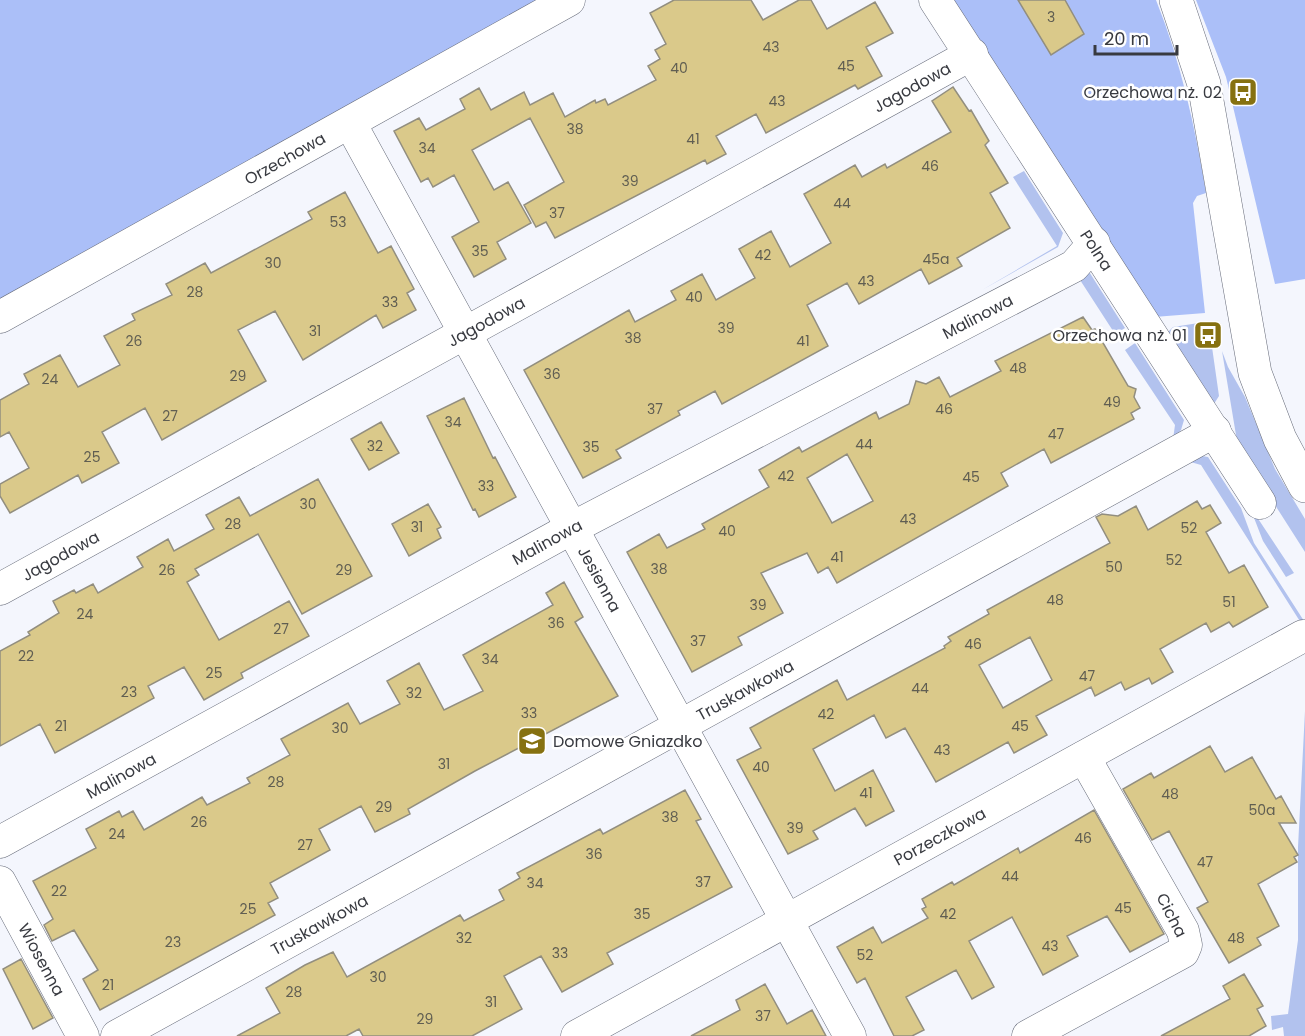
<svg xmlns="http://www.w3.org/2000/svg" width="1305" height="1036" viewBox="0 0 1305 1036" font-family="Poppins,sans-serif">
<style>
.green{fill:#b2c2ee}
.forest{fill:#abbff8}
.building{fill:#dac98a;stroke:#928e7f;stroke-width:1.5;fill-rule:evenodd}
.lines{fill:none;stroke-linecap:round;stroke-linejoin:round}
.street-casing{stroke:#676c7a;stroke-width:33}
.secondary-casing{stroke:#676c7a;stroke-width:34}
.street{stroke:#fff;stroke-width:32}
.secondary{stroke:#fff;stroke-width:33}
.labels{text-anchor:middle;stroke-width:5;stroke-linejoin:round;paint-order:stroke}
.number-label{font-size:14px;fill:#605e52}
.street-label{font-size:16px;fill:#383a40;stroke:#fff}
.poi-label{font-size:16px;fill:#383a40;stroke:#fff;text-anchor:end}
</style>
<rect width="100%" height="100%" fill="#f4f6fd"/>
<path class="green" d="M 1024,171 L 1063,233 L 1058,247 L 982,290 L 1057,246 L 1013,177 Z
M 1071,266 L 1086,267 L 1125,328 L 1115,334 Z
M 1205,322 L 1207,326 L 1200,328 L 1203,348 L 1212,347 L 1219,396 L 1212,407 L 1165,335 L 1173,327 Z
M 1135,343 L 1184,420 L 1181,430 L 1173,439 L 1175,425 L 1125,350 Z
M 1222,351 L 1228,367 L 1245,397 L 1275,469 L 1305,519 L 1305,552 L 1238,447 Z
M 1202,456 L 1208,457 L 1241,508 L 1254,543 L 1304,621 L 1301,623 L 1201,465 L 1187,461 Z
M 1249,505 L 1294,573 L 1286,577 L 1263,541 Z
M 1305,711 L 1305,1036 L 1284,1036 L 1283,1027 L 1272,1030 L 1271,1016 L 1288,1014 L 1298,940 L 1298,847 Z"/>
<path class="forest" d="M 0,0 L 547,0 L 0,300 Z
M 949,0 L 1156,0 C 1181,62 1195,127 1206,193 L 1197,196 L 1193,203 L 1205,313 L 1154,317 Z
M 1196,0 L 1305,0 L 1305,279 L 1275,284 L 1226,77 Z"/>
<path class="building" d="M 674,0 L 751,0 L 763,20 L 799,0 L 811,0 L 827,29 L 875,2 L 893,33 L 866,47 L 882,76 L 858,89 L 855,85 L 766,133 L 756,114 L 716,136 L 726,154 L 707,164 L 705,160 L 555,238 L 546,222 L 536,227 L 524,205 L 564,182 L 530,118 L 472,150 L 494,190 L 508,182 L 531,223 L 497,242 L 506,259 L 474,277 L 452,237 L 479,222 L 454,175 L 433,187 L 428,178 L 421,182 L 394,131 L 419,118 L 426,130 L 465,109 L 460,99 L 479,88 L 491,110 L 524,92 L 530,105 L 553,93 L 565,117 L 595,100 L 596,103 L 605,99 L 608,105 L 656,80 L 648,66 L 660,59 L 655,50 L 666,44 L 650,13 Z
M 1018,0 L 1065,0 L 1084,34 L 1051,55 Z
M 953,87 L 969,111 L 971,110 L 989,141 L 985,145 L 1008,183 L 990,193 L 1010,228 L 957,258 L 962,266 L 929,284 L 921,269 L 859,304 L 847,283 L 807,305 L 828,346 L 722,404 L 715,391 L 678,411 L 680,415 L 616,450 L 621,458 L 583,478 L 524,370 L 629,310 L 635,322 L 676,300 L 671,291 L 702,274 L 716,300 L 755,278 L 739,249 L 771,231 L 790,267 L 831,243 L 804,194 L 855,165 L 862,177 L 885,164 L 887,168 L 951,132 L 932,101 Z
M 345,192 L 378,253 L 391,246 L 414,289 L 407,293 L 416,310 L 383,328 L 376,315 L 303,360 L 275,311 L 238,330 L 266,381 L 162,440 L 145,408 L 102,432 L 119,463 L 82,483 L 78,475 L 10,513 L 0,496 L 0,484 L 29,468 L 9,432 L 0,437 L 0,400 L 29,384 L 24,374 L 60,355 L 78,387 L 120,365 L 104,336 L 135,320 L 132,314 L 172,295 L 166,284 L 205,263 L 211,273 L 312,219 L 308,212 Z
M 1083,317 L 1092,330 L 1095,329 L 1128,386 L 1136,389 L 1134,397 L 1140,408 L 1131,413 L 1134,419 L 1051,463 L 1044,449 L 1001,473 L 1008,486 L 837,583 L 828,567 L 818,573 L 807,553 L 761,573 L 783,613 L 738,637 L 742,645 L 692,672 L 627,552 L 659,534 L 667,548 L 705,529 L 702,524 L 769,487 L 759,470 L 799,447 L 802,452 L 876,412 L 879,419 L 909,404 L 916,381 L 926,384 L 939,377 L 950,397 L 1001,371 L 995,361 ZM 847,454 L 873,501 L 832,523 L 807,478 Z
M 464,398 L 493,458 L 495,457 L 516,497 L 479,517 L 475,509 L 473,510 L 427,416 Z
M 381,422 L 399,453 L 369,470 L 351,439 Z
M 318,479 L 372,576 L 302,614 L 258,534 L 195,569 L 199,575 L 187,582 L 219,640 L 289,601 L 309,636 L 241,673 L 243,678 L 204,700 L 184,667 L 148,686 L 154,698 L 55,753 L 40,724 L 0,746 L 0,651 L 30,635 L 28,632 L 59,613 L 53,601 L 74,590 L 76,593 L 93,584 L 98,593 L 143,567 L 137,557 L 168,539 L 174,551 L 214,529 L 206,515 L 239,497 L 250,516 Z
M 1197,501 L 1202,509 L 1210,505 L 1221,523 L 1206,532 L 1229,573 L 1244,565 L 1268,607 L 1233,627 L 1229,622 L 1211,632 L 1206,623 L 1160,649 L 1173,672 L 1152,684 L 1149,678 L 1125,690 L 1121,682 L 1095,696 L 1091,687 L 1036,716 L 1047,735 L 1014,753 L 1008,742 L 936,782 L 905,728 L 886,738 L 874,715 L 813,749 L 835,791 L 873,770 L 894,811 L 866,826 L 855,808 L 813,831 L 818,839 L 788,854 L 737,760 L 761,748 L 750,728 L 837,680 L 847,700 L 945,648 L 944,646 L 951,641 L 948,637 L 989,614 L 987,610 L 1110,543 L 1096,517 L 1102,514 L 1118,516 L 1136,506 L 1148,530 ZM 1030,637 L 1052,680 L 1003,708 L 979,665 Z
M 428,504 L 441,527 L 437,529 L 441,538 L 409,556 L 392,524 Z
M 564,582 L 583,617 L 575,622 L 618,696 L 475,771 L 408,809 L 410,814 L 375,832 L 361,806 L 319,829 L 330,850 L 270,883 L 278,898 L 268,903 L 275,915 L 100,1010 L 83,979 L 98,970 L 74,930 L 52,941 L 44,925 L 53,919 L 33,881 L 96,848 L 86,829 L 119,811 L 122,817 L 133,811 L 144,830 L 202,797 L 207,805 L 250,783 L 247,778 L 290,755 L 281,739 L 348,703 L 360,724 L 400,704 L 387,681 L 419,663 L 444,710 L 483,691 L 463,655 L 553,605 L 546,593 Z
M 1210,746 L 1225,772 L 1252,757 L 1276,799 L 1281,796 L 1296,823 L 1279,823 L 1298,855 L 1294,857 L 1297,862 L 1258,884 L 1279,926 L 1257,938 L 1261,945 L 1229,963 L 1197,908 L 1208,902 L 1169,831 L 1152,840 L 1123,789 L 1151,773 L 1154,778 Z
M 685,790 L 701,819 L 696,821 L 732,887 L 607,953 L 613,964 L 562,992 L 541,956 L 504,976 L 522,1009 L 472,1036 L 363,1036 L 359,1029 L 346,1036 L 237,1036 L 280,1013 L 266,988 L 305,965 L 333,952 L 347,977 L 460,915 L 464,921 L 504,900 L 499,890 L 520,878 L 517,873 L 600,829 L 603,834 Z
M 1094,810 L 1164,934 L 1130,952 L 1107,916 L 1067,936 L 1078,956 L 1043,975 L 1012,917 L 969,941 L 994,987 L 972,999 L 956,970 L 906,997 L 924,1030 L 912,1036 L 894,1036 L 865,978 L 857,983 L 837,947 L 873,927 L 882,943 L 928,918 L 922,909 L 926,907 L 922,899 L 952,882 L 954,885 L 1018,848 L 1020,853 Z
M 21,959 L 53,1018 L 33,1029 L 3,969 Z
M 1244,974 L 1263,1006 L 1257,1009 L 1266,1026 L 1249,1036 L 1161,1036 L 1230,999 L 1223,986 Z
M 765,984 L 787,1024 L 812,1010 L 826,1036 L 691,1036 L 740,1010 L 736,1000 Z"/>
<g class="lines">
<g class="street-casing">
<g id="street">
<path id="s1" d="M 935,0 L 1260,503"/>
<path id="s2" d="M 350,123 L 850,1036"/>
<path id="s3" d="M 0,317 L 569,0"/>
<path id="s4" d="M 0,589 L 972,54"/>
<path id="s5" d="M 0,842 L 572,528 L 1074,266 L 1094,243"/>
<path id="s6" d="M 0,882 L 83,1036"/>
<path id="s7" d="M 117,1036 L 1215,431"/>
<path id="s8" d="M 577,1036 L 1303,636"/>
<path d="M 1028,1036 L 1183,952 L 1186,945 L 1183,931 L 1084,757"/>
</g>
</g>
<g class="secondary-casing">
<path id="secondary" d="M 1176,0 L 1204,84 L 1255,373 L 1280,439 L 1305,486"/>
</g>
<use href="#street" class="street"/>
<use href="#secondary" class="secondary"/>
</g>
<defs>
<g id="bus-square" transform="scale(1.5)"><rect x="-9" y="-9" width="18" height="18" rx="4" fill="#867111" stroke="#fff"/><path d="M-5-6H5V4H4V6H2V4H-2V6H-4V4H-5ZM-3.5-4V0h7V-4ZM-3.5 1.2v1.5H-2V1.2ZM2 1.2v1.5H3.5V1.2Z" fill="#fff"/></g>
<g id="school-square" transform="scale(1.5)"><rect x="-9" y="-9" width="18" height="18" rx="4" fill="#867111" stroke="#fff"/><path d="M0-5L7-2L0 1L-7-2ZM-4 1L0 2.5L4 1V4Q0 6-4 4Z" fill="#fff"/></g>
</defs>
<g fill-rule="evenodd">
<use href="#bus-square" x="1243" y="92"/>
<use href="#bus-square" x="1208" y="335"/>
<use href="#school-square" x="532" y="741"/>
</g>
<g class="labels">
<g class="number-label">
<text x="1051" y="22">3</text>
<text x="771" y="52">43</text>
<text x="846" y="71">45</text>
<text x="679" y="73">40</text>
<text x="777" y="106">43</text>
<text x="575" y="134">38</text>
<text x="693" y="144">41</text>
<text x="427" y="153">34</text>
<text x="930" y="171">46</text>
<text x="630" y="186">39</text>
<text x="842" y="208">44</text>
<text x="557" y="218">37</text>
<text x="338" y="227">53</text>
<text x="480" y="256">35</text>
<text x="763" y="260">42</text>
<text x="936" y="264">45a</text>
<text x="273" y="268">30</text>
<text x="866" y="286">43</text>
<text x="195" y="297">28</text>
<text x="694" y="302">40</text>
<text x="390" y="307">33</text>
<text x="726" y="333">39</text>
<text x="315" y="336">31</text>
<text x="633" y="343">38</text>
<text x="134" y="346">26</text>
<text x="803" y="346">41</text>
<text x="1018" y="373">48</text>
<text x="552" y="379">36</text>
<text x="238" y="381">29</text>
<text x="50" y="384">24</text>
<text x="1112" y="407">49</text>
<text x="655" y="414">37</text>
<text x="944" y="414">46</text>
<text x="170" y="421">27</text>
<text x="453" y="427">34</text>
<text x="1056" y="439">47</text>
<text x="864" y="449">44</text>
<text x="375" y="451">32</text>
<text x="591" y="452">35</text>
<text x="92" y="462">25</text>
<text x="786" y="481">42</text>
<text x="971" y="482">45</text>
<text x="486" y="491">33</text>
<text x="308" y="509">30</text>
<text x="908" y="524">43</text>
<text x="233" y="529">28</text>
<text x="417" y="532">31</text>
<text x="1189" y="533">52</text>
<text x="727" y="536">40</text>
<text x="837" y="562">41</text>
<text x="1174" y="565">52</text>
<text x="1114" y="572">50</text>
<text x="659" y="574">38</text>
<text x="167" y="575">26</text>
<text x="344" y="575">29</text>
<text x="1055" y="605">48</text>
<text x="1229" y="607">51</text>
<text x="758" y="610">39</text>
<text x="85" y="619">24</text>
<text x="556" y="628">36</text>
<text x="281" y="634">27</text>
<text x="698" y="646">37</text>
<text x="973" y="649">46</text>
<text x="26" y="661">22</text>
<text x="490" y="664">34</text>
<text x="214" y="678">25</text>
<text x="1087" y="681">47</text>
<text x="920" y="693">44</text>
<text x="129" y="697">23</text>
<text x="414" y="698">32</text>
<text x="529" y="718">33</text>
<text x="826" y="719">42</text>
<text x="61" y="731">21</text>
<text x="1020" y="731">45</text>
<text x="340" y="733">30</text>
<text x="942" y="755">43</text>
<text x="444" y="769">31</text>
<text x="761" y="772">40</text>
<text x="276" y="787">28</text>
<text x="866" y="798">41</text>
<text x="1170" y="799">48</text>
<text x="384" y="812">29</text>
<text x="1262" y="815">50a</text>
<text x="670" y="822">38</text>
<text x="199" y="827">26</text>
<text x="795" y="833">39</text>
<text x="117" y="839">24</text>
<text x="1083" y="843">46</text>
<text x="305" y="850">27</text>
<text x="594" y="859">36</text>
<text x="1205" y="867">47</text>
<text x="1010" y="881">44</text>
<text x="703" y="887">37</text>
<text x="535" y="888">34</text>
<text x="59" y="896">22</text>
<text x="1123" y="913">45</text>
<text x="248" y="914">25</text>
<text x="642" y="919">35</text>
<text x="948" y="919">42</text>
<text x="464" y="943">32</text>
<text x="1236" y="943">48</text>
<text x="173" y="947">23</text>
<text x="1050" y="951">43</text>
<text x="560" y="958">33</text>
<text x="865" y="960">52</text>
<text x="378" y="982">30</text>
<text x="108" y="990">21</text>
<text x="294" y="997">28</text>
<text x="491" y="1007">31</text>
<text x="763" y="1021">37</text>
<text x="425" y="1024">29</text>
</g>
<g class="street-label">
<text dy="6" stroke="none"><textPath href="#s4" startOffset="1041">Jagodowa</textPath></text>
<text dy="6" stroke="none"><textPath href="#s3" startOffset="326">Orzechowa</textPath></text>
<text dy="6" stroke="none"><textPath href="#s1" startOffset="298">Polna</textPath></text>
<text dy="6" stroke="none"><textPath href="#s5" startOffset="1110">Malinowa</textPath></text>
<text dy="6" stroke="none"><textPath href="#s4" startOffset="555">Jagodowa</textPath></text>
<text dy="6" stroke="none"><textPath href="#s5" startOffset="624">Malinowa</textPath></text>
<text dy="6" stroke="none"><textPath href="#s4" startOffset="69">Jagodowa</textPath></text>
<text dy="6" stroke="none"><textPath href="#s2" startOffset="520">Jesienna</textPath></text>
<text dy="6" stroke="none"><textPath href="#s7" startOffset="717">Truskawkowa</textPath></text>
<text dy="6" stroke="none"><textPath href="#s5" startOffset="138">Malinowa</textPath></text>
<text dy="6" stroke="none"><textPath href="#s8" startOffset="414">Porzeczkowa</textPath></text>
<text transform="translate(1172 915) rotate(63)" y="6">Cicha</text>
<text dy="6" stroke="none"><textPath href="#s7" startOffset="231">Truskawkowa</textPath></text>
<text dy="6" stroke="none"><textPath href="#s6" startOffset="88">Wiosenna</textPath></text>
</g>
<g class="poi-label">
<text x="1222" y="98">Orzechowa nż. 02</text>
<text x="1187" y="341">Orzechowa nż. 01</text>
<text x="553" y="747" text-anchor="start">Domowe Gniazdko</text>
</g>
</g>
<path d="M1095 45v9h82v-9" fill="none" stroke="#383a40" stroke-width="3"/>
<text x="1104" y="45" font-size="18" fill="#383a40" stroke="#ffffff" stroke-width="4.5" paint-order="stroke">20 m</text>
</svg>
